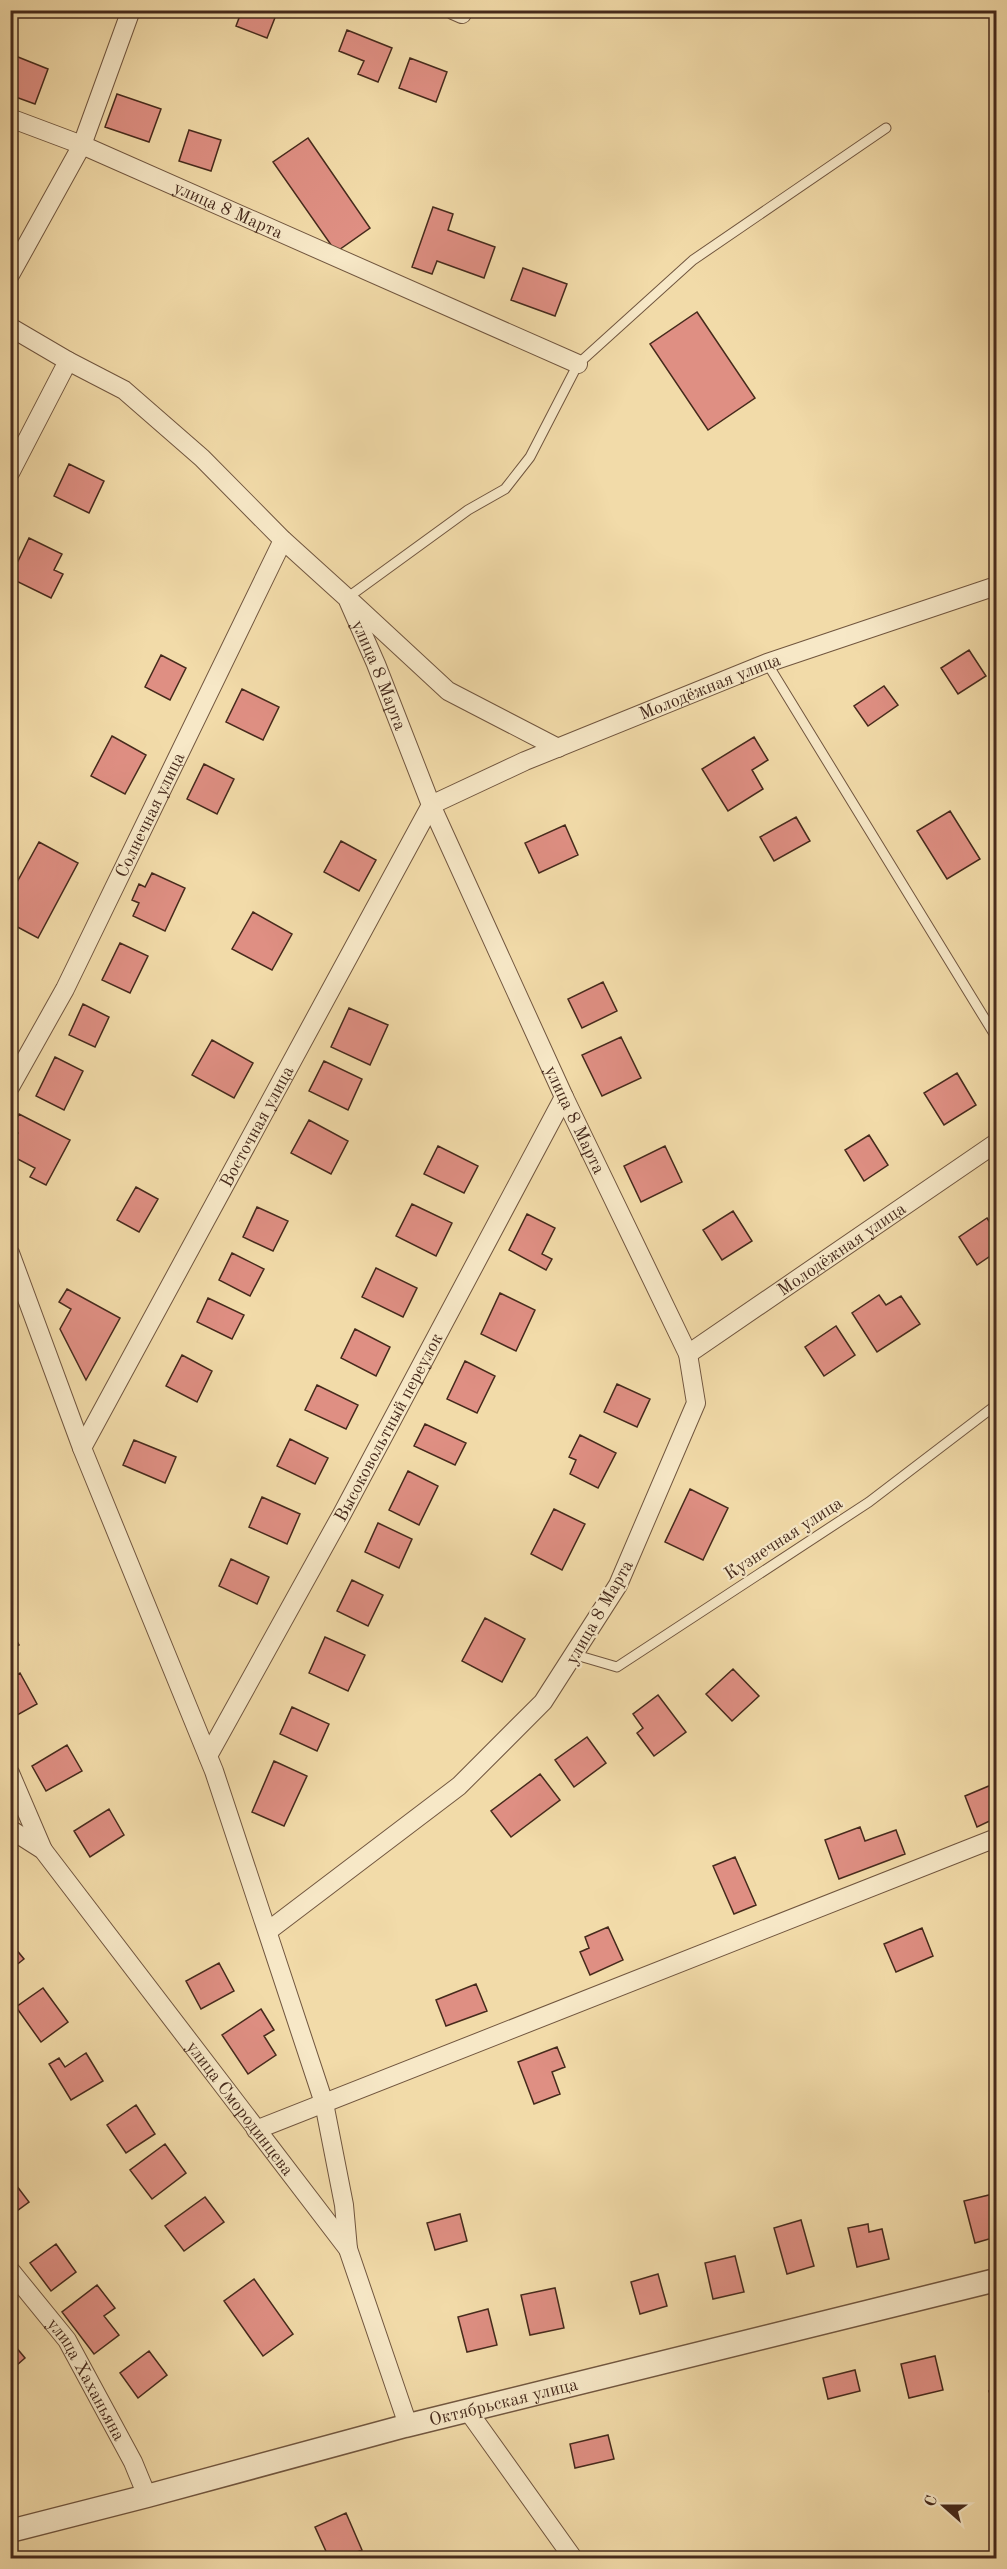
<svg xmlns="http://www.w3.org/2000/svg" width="1007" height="2569" viewBox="0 0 1007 2569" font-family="'Old Standard TT',serif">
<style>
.building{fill:#df8f83;stroke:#462a1c;stroke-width:1.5}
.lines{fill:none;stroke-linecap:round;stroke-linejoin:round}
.service-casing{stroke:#71563f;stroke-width:11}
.minor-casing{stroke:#71563f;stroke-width:20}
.tertiary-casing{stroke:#71563f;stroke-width:25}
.service{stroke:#f7e8c7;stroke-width:9}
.minor{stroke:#f7e8c7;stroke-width:18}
.tertiary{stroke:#f7e8c7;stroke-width:22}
.labels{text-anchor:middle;stroke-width:4.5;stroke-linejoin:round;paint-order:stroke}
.street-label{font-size:18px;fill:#462a1c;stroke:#f7e8c7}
</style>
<rect width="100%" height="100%" fill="#f2dba9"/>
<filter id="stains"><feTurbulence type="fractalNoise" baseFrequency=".00333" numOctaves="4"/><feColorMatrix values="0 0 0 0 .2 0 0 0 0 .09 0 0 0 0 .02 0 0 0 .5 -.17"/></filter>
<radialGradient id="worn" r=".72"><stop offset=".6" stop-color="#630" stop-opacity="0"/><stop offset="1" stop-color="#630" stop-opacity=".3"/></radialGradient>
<path class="building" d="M 242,10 L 278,10 L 267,38 L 236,26 Z
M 347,30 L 392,48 L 378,82 L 358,74 L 364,61 L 339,51 Z
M 13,55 L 48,69 L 35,104 L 10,95 L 10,62 Z
M 410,58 L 447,72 L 436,102 L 399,88 Z
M 117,94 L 161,109 L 149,142 L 105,127 Z
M 189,130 L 221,140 L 211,171 L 179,161 Z
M 308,138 L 370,228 L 336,252 L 273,162 Z
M 433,207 L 453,214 L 448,230 L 495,247 L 484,278 L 437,261 L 432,274 L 412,267 Z
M 523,268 L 567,284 L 555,316 L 511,300 Z
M 697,312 L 755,398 L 708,430 L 650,344 Z
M 69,464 L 104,481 L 89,513 L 54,496 Z
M 29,538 L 62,554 L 54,570 L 63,574 L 51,598 L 10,578 Z
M 969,650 L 986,676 L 958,694 L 941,668 Z
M 161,655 L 186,668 L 170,700 L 145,687 Z
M 884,686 L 898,705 L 868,726 L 854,706 Z
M 242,689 L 279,707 L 263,740 L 226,722 Z
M 112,736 L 146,755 L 125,794 L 91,776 Z
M 754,737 L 768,760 L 752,770 L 763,789 L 728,811 L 702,769 Z
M 204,764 L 234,779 L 217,814 L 187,799 Z
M 950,811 L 980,859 L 947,879 L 917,831 Z
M 796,817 L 810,841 L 774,861 L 760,837 Z
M 565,825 L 578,855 L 539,873 L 525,843 Z
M 341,841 L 376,860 L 359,891 L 324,872 Z
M 39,842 L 78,863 L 38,938 L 10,923 L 10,895 Z
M 152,873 L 185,888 L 165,931 L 133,916 L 139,903 L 132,900 L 139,884 L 145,887 Z
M 253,912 L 292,934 L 272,970 L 232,949 Z
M 120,943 L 148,956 L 130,993 L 102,980 Z
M 603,982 L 617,1011 L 582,1028 L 568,999 Z
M 83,1004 L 109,1017 L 95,1047 L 69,1035 Z
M 349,1008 L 388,1025 L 370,1065 L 331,1047 Z
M 621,1037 L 641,1078 L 602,1096 L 582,1055 Z
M 212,1040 L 253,1063 L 234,1098 L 192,1075 Z
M 55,1057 L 83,1071 L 64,1110 L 36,1096 Z
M 324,1061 L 362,1079 L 348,1110 L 309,1091 Z
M 957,1073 L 976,1105 L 944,1125 L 924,1093 Z
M 19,1114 L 70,1140 L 46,1185 L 30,1177 L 35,1168 L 10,1155 L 10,1148 L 18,1133 L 12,1129 Z
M 309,1120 L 348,1141 L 331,1174 L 291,1153 Z
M 869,1135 L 888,1165 L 864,1181 L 845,1150 Z
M 438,1146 L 478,1166 L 464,1193 L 424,1174 Z
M 665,1146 L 682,1182 L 641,1202 L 624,1166 Z
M 136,1187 L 158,1199 L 139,1232 L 117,1220 Z
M 412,1204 L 452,1223 L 436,1256 L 396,1236 Z
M 257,1207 L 288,1221 L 273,1251 L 243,1237 Z
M 733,1211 L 752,1241 L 722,1260 L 703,1230 Z
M 527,1214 L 555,1228 L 542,1254 L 552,1259 L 546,1270 L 509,1250 Z
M 987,1218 L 996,1232 L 996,1252 L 977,1265 L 959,1237 Z
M 232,1253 L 264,1269 L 250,1296 L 219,1280 Z
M 376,1268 L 417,1288 L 403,1317 L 362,1297 Z
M 67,1289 L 120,1318 L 86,1380 L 60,1329 L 71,1309 L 59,1302 Z
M 500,1293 L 535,1310 L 516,1351 L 481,1334 Z
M 879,1295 L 886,1305 L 901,1296 L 920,1324 L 877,1352 L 852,1313 Z
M 208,1298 L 244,1315 L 232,1339 L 197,1322 Z
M 836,1326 L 855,1355 L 824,1376 L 805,1347 Z
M 355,1329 L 390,1347 L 376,1376 L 341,1358 Z
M 182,1355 L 212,1371 L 197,1402 L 166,1386 Z
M 465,1361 L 495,1376 L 477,1413 L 447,1399 Z
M 617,1384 L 650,1399 L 637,1427 L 604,1412 Z
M 317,1385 L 358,1405 L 346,1429 L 305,1410 Z
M 425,1424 L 466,1443 L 455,1465 L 414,1446 Z
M 580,1435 L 616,1453 L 598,1488 L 570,1474 L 576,1460 L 569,1457 Z
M 290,1439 L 328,1458 L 315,1484 L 277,1466 Z
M 134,1440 L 176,1457 L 165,1483 L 123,1465 Z
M 408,1471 L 438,1486 L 419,1525 L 389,1510 Z
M 690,1489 L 728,1508 L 703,1560 L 665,1542 Z
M 262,1497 L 300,1514 L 287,1544 L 249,1527 Z
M 554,1509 L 585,1524 L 562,1570 L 531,1554 Z
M 378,1523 L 412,1539 L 399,1568 L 365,1552 Z
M 231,1559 L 269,1577 L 257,1604 L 219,1586 Z
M 352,1580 L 383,1595 L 368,1626 L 337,1611 Z
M 485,1618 L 525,1639 L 502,1682 L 462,1661 Z
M 10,1628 L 19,1645 L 10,1650 Z
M 325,1637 L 365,1655 L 348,1691 L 309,1673 Z
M 733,1669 L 759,1696 L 732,1721 L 706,1694 Z
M 20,1673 L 37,1704 L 10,1719 L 10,1679 Z
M 658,1695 L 686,1732 L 654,1756 L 637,1733 L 643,1728 L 633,1714 Z
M 292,1707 L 329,1724 L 317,1751 L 280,1734 Z
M 587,1737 L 606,1763 L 574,1787 L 555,1760 Z
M 67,1745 L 82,1771 L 46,1791 L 32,1766 Z
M 274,1761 L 307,1776 L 284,1826 L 252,1812 Z
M 540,1774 L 560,1800 L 511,1837 L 491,1811 Z
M 996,1783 L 996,1818 L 977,1827 L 965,1796 Z
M 109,1809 L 124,1835 L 90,1857 L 74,1831 Z
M 860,1827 L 865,1841 L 896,1830 L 905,1854 L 839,1879 L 825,1840 Z
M 735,1857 L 756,1905 L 734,1914 L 713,1866 Z
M 608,1927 L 623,1960 L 590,1975 L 580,1952 L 589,1948 L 585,1937 Z
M 922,1928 L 933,1956 L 896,1972 L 884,1944 Z
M 10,1942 L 24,1959 L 10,1970 Z
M 219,1963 L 234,1991 L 201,2009 L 186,1981 Z
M 476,1984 L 487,2011 L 446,2026 L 436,2000 Z
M 43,1988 L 68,2022 L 41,2042 L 16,2007 Z
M 261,2009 L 274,2030 L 264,2036 L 276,2055 L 248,2074 L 222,2035 Z
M 557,2047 L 565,2067 L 552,2072 L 560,2094 L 534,2104 L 518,2062 Z
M 86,2053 L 103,2081 L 71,2100 L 49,2064 L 59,2058 L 65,2067 Z
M 136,2105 L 155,2134 L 126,2153 L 107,2125 Z
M 165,2144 L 186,2173 L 152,2199 L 130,2170 Z
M 10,2177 L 29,2202 L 10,2216 Z
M 993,2194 L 996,2209 L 996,2237 L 975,2243 L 964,2201 Z
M 205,2197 L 224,2222 L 184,2251 L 165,2226 Z
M 460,2214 L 467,2241 L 435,2250 L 427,2223 Z
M 801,2220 L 814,2266 L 787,2274 L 774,2228 Z
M 868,2224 L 869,2232 L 882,2229 L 889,2259 L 857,2267 L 848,2228 Z
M 56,2244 L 76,2272 L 51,2291 L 30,2263 Z
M 735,2256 L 744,2292 L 713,2299 L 705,2263 Z
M 658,2274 L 667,2306 L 640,2314 L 631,2282 Z
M 254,2279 L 293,2334 L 263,2356 L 224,2301 Z
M 97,2285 L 115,2308 L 104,2316 L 119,2335 L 94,2354 L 62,2312 Z
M 555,2288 L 564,2328 L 530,2335 L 521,2295 Z
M 488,2309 L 497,2345 L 467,2352 L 458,2317 Z
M 10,2340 L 25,2358 L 10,2371 Z
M 149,2351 L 167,2375 L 138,2398 L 120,2373 Z
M 935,2356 L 943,2390 L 909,2398 L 901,2364 Z
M 855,2370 L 860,2391 L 828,2399 L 823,2378 Z
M 996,2389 L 996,2410 L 989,2391 Z
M 608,2435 L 614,2459 L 575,2468 L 570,2444 Z
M 346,2513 L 362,2550 L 342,2558 L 329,2558 L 315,2527 Z"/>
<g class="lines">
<g class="service-casing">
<path id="service" d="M 347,598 L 468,510 L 505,489 L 530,457 L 578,364 L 693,260 L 886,128
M 767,663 L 996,1037
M 576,1655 L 617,1667 L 869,1502 L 996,1405"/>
</g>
<g class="minor-casing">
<g id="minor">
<path d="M 453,10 L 462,14"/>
<path id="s1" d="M 10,118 L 82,145 L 578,364"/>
<path d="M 10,275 L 82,145 L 131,10"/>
<path id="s2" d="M 10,327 L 68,361 L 124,390 L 202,458 L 283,540 L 347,598 L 376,664 L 431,805 L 564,1097 L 688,1354 L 696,1403 L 618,1585 L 543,1702 L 459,1786 L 268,1931"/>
<path d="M 10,473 L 68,361"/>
<path d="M 353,603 L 448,691 L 558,748"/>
<path id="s3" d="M 431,805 L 525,761 L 767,663 L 996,586"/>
<path id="s4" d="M 10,1087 L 65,989 L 283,540"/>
<path d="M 10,1253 L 82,1448 L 214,1771 L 324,2103 L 344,2205 L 348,2249"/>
<path id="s5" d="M 688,1354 L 996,1143"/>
<path id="s6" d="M 82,1448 L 431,805"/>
<path id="s7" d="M 208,1756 L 342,1514 L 564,1097"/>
<path d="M 10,1773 L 43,1850"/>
<path id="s8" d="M 10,1829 L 43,1850 L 348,2249 L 408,2425"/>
<path d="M 256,2130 L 996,1838"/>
<path id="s9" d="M 10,2270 L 67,2340 L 133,2462 L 147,2496"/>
<path d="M 468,2411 L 573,2558"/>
</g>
</g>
<g class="tertiary-casing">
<g id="tertiary">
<path id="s10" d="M 10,2531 L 147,2496 L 405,2426 L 996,2280"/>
</g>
</g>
<use href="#service" class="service"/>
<use href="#minor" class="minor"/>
<use href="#tertiary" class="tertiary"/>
</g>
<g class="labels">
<g class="street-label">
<text dy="6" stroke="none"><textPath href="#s1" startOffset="237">улица 8 Марта</textPath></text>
<text dy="6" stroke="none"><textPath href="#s2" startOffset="519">улица 8 Марта</textPath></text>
<text dy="6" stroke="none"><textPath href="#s3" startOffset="303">Молодёжная улица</textPath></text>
<text dy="6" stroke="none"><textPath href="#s4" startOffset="306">Солнечная улица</textPath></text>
<text dy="6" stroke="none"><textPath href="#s2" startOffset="1005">улица 8 Марта</textPath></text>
<text dy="6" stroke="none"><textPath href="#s6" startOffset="366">Восточная улица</textPath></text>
<text dy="6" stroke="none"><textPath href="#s5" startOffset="186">Молодёжная улица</textPath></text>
<text dy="6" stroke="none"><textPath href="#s7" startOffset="375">Высоковольтный переулок</textPath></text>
<text transform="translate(783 1538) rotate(-33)" y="6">Кузнечная улица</text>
<text transform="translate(599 1612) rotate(-60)" y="6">улица 8 Марта</text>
<text dy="6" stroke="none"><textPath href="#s8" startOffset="364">улица Смородинцева</textPath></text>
<text dy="6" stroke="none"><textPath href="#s9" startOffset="134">улица Хаханьяна</textPath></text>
<text dy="6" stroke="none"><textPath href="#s10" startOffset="510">Октябрьская улица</textPath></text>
</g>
</g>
<rect width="1007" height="2569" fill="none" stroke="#f2dba9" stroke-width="36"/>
<rect x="12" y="12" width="983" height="2545" fill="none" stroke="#462a1c" stroke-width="3"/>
<rect x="18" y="18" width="971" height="2533" fill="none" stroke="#462a1c" stroke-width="1.5"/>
<g transform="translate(944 2506) rotate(291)" stroke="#f7e8c7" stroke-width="4.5" paint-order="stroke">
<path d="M0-4.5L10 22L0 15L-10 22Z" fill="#462a1c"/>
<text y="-9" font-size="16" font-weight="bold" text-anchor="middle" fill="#462a1c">С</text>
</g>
<rect width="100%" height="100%" filter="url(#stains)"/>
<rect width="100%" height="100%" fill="url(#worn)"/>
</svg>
